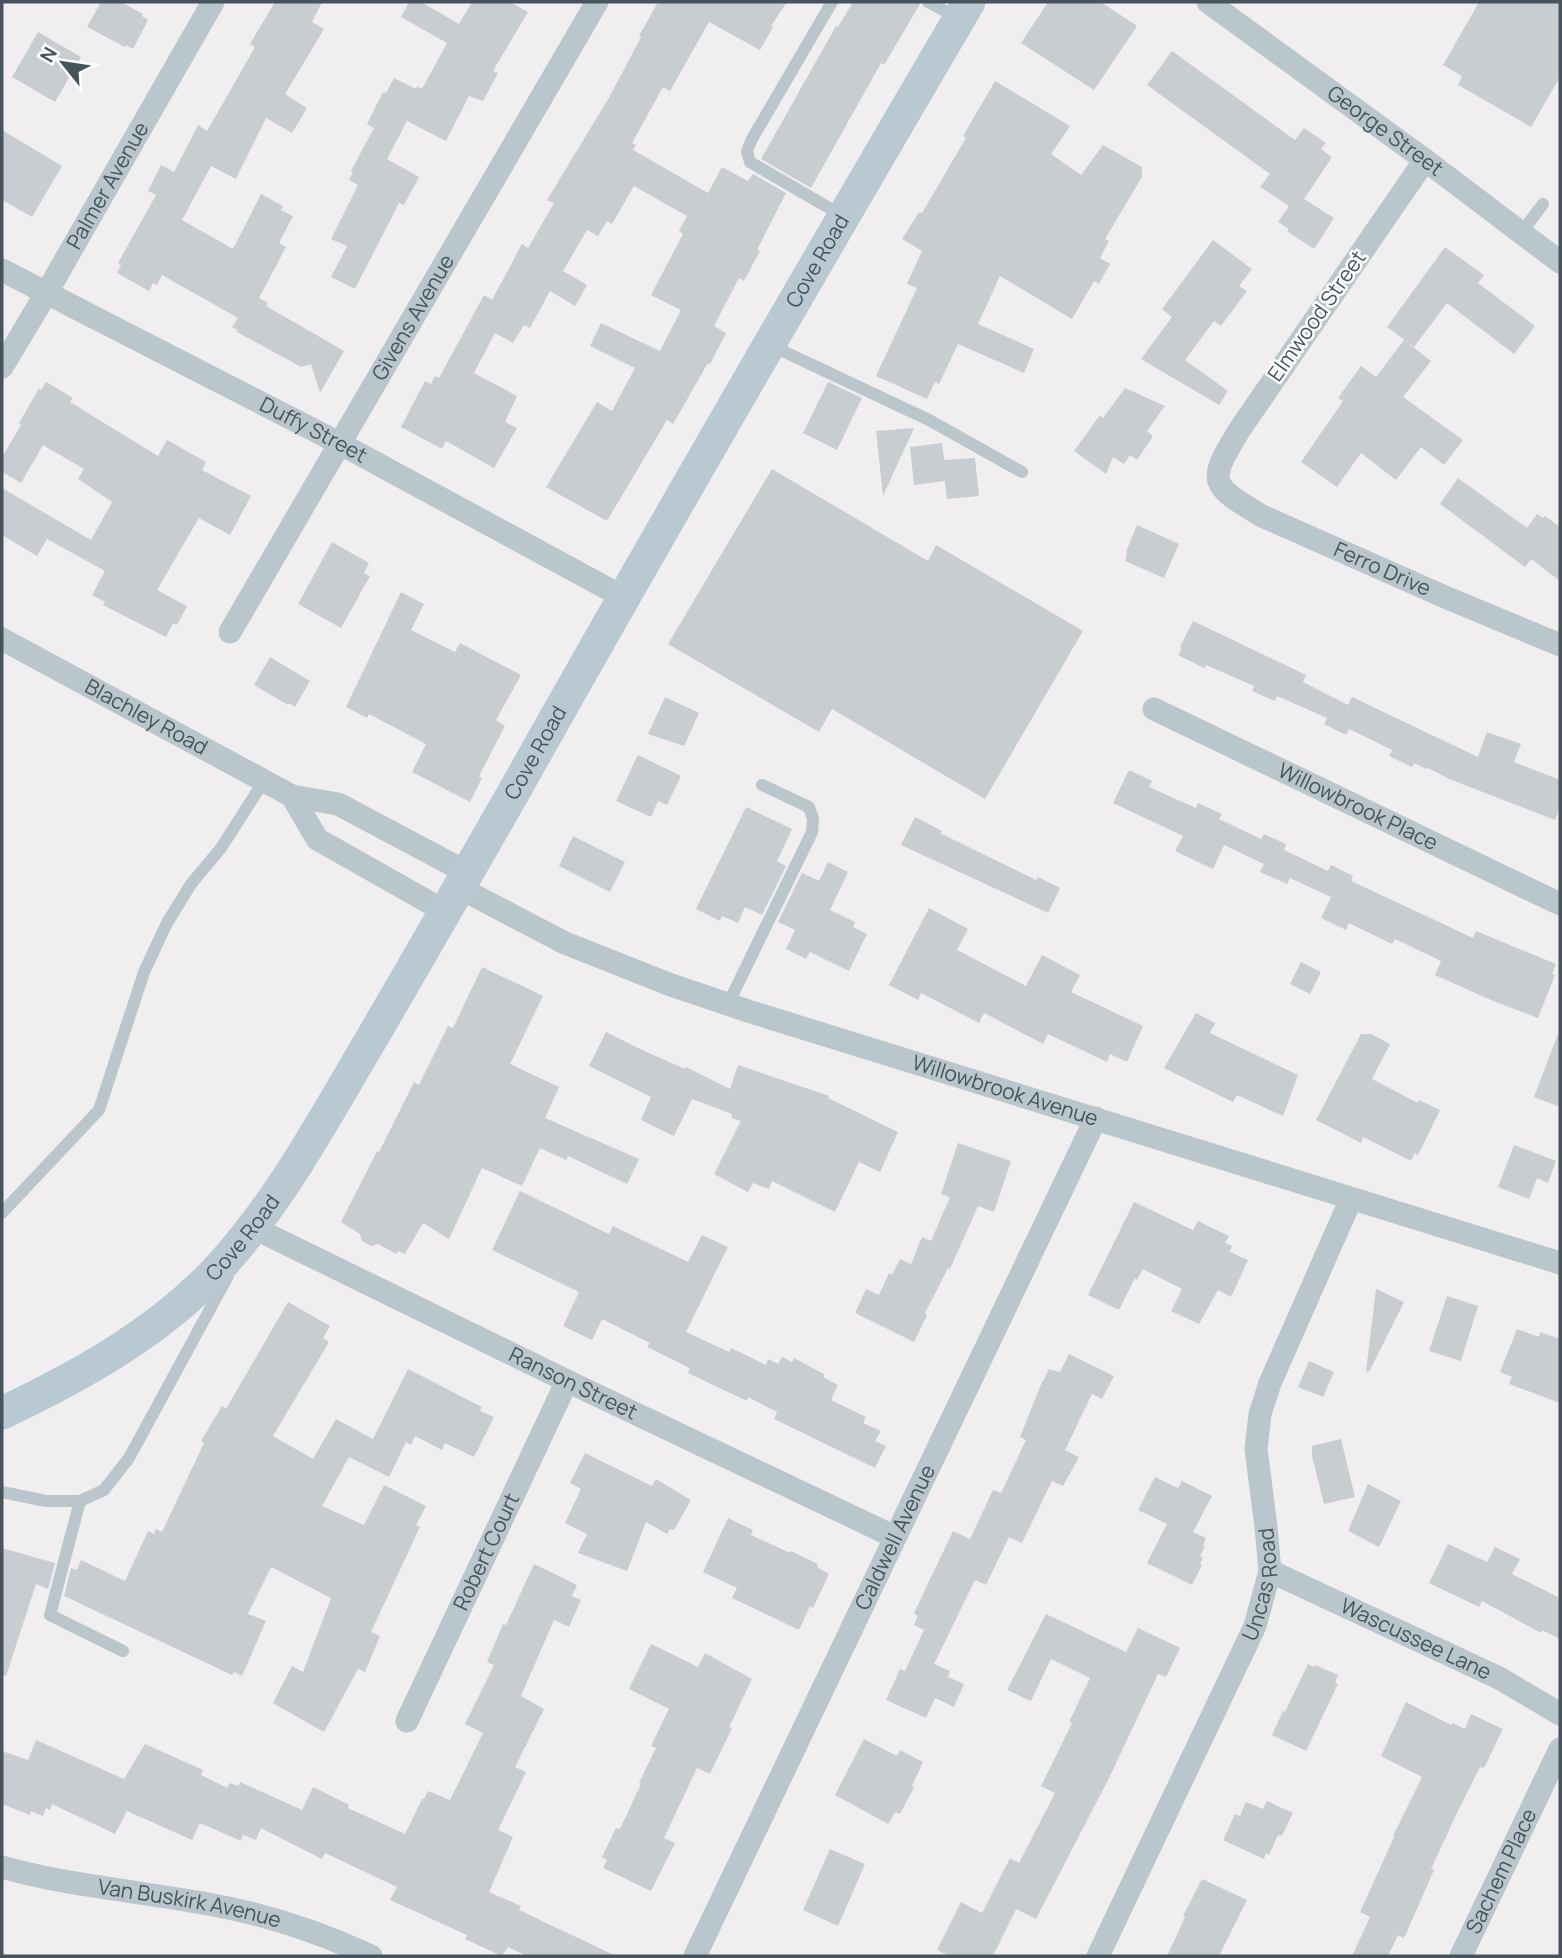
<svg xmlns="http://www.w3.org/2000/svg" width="1562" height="1958" viewBox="0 0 1562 1958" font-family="Manrope,sans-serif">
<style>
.building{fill:#c8cdd2}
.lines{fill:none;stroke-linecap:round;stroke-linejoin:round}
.service{stroke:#b9c6cc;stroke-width:12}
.minor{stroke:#b9c6cc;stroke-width:23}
.secondary{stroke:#b9c9d1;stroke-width:33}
.labels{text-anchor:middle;stroke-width:5;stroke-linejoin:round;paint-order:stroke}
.street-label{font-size:21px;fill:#46555d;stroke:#fff}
</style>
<rect width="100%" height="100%" fill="#f1eeef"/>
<path class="building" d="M 101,2 L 121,2 L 143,14 L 142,16 L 148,20 L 133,49 L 126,45 L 125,47 L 87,27 Z
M 275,2 L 322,2 L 312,22 L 324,29 L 285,94 L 307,108 L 292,133 L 266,118 L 236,179 L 211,166 L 182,220 L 233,249 L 261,194 L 283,206 L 281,210 L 293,216 L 279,243 L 286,247 L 259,298 L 268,303 L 266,306 L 344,351 L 320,393 L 311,364 L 301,367 L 237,332 L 237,330 L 232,327 L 238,318 L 162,275 L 157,285 L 153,283 L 149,291 L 117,273 L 121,265 L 118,263 L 156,195 L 148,191 L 161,165 L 174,172 L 198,125 L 207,131 L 255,47 L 250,44 Z
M 409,2 L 421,2 L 459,24 L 472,2 L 510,2 L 528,12 L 493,71 L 498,73 L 483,101 L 469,96 L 446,141 L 407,121 L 387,159 L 419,177 L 404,205 L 399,203 L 355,289 L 331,277 L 347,246 L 331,239 L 358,185 L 349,180 L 353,172 L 351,171 L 374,128 L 367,124 L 383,92 L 386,93 L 394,78 L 416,89 L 417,86 L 422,89 L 447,43 L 401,17 Z
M 658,2 L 787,2 L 771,26 L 773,27 L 760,50 L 709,22 L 670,91 L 663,87 L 632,143 L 636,145 L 633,150 L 708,193 L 722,167 L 748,181 L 753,174 L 786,193 L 757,250 L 760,251 L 744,281 L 739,278 L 714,326 L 726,333 L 710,364 L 708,363 L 673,424 L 667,420 L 607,521 L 546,487 L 597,402 L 612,411 L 635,368 L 590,346 L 601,323 L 660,351 L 681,310 L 651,295 L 683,234 L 679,231 L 687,216 L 634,186 L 612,224 L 607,221 L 598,236 L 587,230 L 563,271 L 587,285 L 575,306 L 550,291 L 530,328 L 524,325 L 513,343 L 495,333 L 474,373 L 517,396 L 505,422 L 517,428 L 494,468 L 446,441 L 442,449 L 401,427 L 425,381 L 431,384 L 435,376 L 439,378 L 484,295 L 492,300 L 522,244 L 528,248 L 554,203 L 547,200 L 610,96 L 641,37 L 639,36 Z
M 853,2 L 919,2 L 920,4 L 884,65 L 881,63 L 811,188 L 761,159 L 836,26 L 838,27 Z
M 1048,2 L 1101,2 L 1137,26 L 1094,90 L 1021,43 Z
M 1479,2 L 1560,2 L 1560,77 L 1531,127 L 1458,85 L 1462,76 L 1443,65 Z
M 38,32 L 81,57 L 55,102 L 12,77 Z
M 1172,51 L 1295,140 L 1304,128 L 1326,143 L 1321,149 L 1332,157 L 1304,199 L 1334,218 L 1314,249 L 1287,231 L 1289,229 L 1278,222 L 1289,206 L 1260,187 L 1270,174 L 1147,85 Z
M 995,81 L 1070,126 L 1051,154 L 1081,175 L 1103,145 L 1142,167 L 1142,177 L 1105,239 L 1109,241 L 1100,258 L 1110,264 L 1099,284 L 1094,281 L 1072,319 L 1000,276 L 978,324 L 1034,349 L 1024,373 L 958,344 L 939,384 L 935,382 L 927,399 L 876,376 L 917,288 L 907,284 L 922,251 L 902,239 L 919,212 L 922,213 L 966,138 L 963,136 Z
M 2,130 L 62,166 L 32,217 L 2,200 Z
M 1213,240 L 1252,269 L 1239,286 L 1247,291 L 1221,326 L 1214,321 L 1185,360 L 1228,391 L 1219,405 L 1141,359 L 1172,317 L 1162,309 Z
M 1445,247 L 1484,275 L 1478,283 L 1535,326 L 1514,354 L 1447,303 L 1414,347 L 1387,327 Z
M 1404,340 L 1431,361 L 1403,397 L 1463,440 L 1444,465 L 1421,447 L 1396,480 L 1361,453 L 1337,487 L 1301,462 L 1343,401 L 1338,398 L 1361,366 L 1376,377 Z
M 46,382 L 73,398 L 70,402 L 158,456 L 167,440 L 206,462 L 202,470 L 251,496 L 230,535 L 199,518 L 157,590 L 187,606 L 177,625 L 173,623 L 166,637 L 103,605 L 105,602 L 92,595 L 105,571 L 47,539 L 37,556 L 2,535 L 2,488 L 91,540 L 112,502 L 78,479 L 84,469 L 43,445 L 21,483 L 2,472 L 2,457 L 21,425 L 19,423 L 39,388 L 41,390 Z
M 828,382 L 862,398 L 837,450 L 803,433 Z
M 1125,388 L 1165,406 L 1147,431 L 1153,436 L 1137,460 L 1130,455 L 1124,464 L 1113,457 L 1106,474 L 1074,451 L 1100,415 L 1103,418 Z
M 914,428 L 883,496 L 876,431 Z
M 942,443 L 944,460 L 975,458 L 979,496 L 947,499 L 945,481 L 914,485 L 910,447 Z
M 772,469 L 928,561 L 936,545 L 1083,631 L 985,799 L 832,709 L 819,732 L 668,644 Z
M 1458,478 L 1527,528 L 1537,514 L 1543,518 L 1545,516 L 1560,527 L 1560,581 L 1531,559 L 1525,567 L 1440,504 Z
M 1137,525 L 1179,544 L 1164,578 L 1125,561 L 1127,553 L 1126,552 Z
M 332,542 L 369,563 L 364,573 L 370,576 L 341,628 L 298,604 Z
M 401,592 L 424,604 L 411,630 L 455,652 L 460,643 L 521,675 L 496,720 L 505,726 L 479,776 L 482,778 L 470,802 L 412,772 L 426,744 L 369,714 L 367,718 L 346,707 Z
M 1193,621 L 1306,675 L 1303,682 L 1348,705 L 1352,697 L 1478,757 L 1487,732 L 1521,744 L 1514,762 L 1560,780 L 1560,807 L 1555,820 L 1449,779 L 1428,768 L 1426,769 L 1414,763 L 1412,767 L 1389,756 L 1392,750 L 1349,729 L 1346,735 L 1324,724 L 1327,718 L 1277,696 L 1275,701 L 1252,691 L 1254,686 L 1206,665 L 1204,668 L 1178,655 L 1182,648 L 1180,647 Z
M 270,657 L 310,681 L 295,707 L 289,703 L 288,705 L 254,685 Z
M 665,697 L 699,713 L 684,746 L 648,734 Z
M 638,755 L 681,776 L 667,805 L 658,801 L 651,817 L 616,801 Z
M 1129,770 L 1152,781 L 1149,787 L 1196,808 L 1198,803 L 1222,814 L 1219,819 L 1261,839 L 1264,834 L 1286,844 L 1284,850 L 1328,871 L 1331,865 L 1353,876 L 1351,881 L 1439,922 L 1473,938 L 1476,931 L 1556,964 L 1552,974 L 1555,975 L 1538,1018 L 1491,1000 L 1435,975 L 1441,961 L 1395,939 L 1392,944 L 1349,923 L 1346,930 L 1321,918 L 1331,897 L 1290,878 L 1287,884 L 1260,872 L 1264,864 L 1224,845 L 1213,869 L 1175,851 L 1183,836 L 1113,803 Z
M 746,807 L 792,829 L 777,861 L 786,866 L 762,915 L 745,907 L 738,923 L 722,916 L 720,921 L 696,909 Z
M 915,817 L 942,831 L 940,833 L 1036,880 L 1038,877 L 1060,888 L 1048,913 L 901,845 Z
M 573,836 L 625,862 L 610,892 L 559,866 Z
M 828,862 L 848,872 L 830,910 L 855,922 L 853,927 L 867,934 L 849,971 L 810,952 L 806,959 L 786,949 L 795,930 L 778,922 L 802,873 L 819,881 Z
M 929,908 L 968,929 L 957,950 L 1026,986 L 1042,955 L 1080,975 L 1071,992 L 1143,1026 L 1127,1062 L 1110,1054 L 1107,1062 L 1048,1034 L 1043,1044 L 984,1013 L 979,1023 L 921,993 L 918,1000 L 889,985 Z
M 1301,962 L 1321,972 L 1310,994 L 1290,984 Z
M 482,967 L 543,996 L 510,1064 L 559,1087 L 545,1118 L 639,1159 L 627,1184 L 568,1156 L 566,1160 L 540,1148 L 522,1186 L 482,1168 L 449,1239 L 423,1223 L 405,1254 L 398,1251 L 396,1254 L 378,1244 L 371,1246 L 362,1241 L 360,1234 L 341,1222 L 377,1151 L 379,1152 L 414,1082 L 419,1085 L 448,1026 L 453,1028 Z
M 1196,1013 L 1215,1023 L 1210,1033 L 1298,1075 L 1283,1116 L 1237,1095 L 1233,1102 L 1164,1068 Z
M 606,1032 L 640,1049 L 685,1069 L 686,1067 L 730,1089 L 738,1065 L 829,1096 L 828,1098 L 898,1132 L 880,1172 L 859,1162 L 835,1212 L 772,1181 L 769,1189 L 753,1183 L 748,1192 L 714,1174 L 741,1121 L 731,1118 L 732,1114 L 692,1099 L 674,1136 L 641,1120 L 651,1097 L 589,1066 Z
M 1361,1034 L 1371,1034 L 1390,1044 L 1372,1079 L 1418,1103 L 1419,1100 L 1440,1110 L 1418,1155 L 1415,1153 L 1411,1161 L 1363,1137 L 1361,1143 L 1316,1120 Z
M 1558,1034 L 1560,1035 L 1560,1107 L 1534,1097 Z
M 958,1143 L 1011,1161 L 994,1212 L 978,1206 L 950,1269 L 948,1268 L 925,1313 L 927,1315 L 914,1342 L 855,1313 L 866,1289 L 879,1295 L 889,1273 L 892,1275 L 900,1259 L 911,1264 L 922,1237 L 931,1241 L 950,1197 L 941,1194 Z
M 1514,1145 L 1556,1161 L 1548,1183 L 1537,1178 L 1529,1199 L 1498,1187 Z
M 520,1191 L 609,1234 L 613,1226 L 688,1262 L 702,1235 L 728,1247 L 686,1332 L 729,1352 L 731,1348 L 766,1365 L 768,1359 L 778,1364 L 782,1357 L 792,1362 L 794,1358 L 824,1374 L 823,1377 L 838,1385 L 831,1400 L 866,1417 L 863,1423 L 881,1431 L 875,1441 L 886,1446 L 875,1468 L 774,1419 L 777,1412 L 748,1397 L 747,1401 L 688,1373 L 690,1368 L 647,1347 L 650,1343 L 602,1319 L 592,1340 L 563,1326 L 579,1292 L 492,1250 Z
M 1134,1202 L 1193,1230 L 1198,1221 L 1229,1236 L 1225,1243 L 1232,1246 L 1230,1252 L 1248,1260 L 1231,1297 L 1218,1290 L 1199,1324 L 1171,1311 L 1182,1289 L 1143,1269 L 1137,1280 L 1135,1278 L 1119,1310 L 1088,1295 Z
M 1376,1289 L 1404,1302 L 1369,1372 L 1366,1371 Z
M 1447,1296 L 1478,1306 L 1461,1361 L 1429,1351 Z
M 288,1302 L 330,1326 L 323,1338 L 329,1342 L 273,1436 L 313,1459 L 336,1419 L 373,1439 L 408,1369 L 482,1407 L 480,1411 L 494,1417 L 474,1457 L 445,1443 L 442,1450 L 415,1436 L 411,1445 L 406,1442 L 389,1477 L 349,1457 L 322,1506 L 364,1525 L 384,1485 L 426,1506 L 416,1525 L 420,1527 L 371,1632 L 380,1636 L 365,1672 L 358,1669 L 324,1732 L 273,1703 L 292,1666 L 303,1672 L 331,1598 L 271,1567 L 248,1614 L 266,1621 L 242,1676 L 234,1672 L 232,1675 L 64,1596 L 71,1568 L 77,1570 L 81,1560 L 125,1581 L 148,1531 L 154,1534 L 156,1529 L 162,1532 L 204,1443 L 201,1441 L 222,1406 L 226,1409 Z
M 1517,1329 L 1539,1337 L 1540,1332 L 1560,1339 L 1560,1403 L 1509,1384 L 1512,1377 L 1500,1372 Z
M 1069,1354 L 1114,1376 L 1102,1399 L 1092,1394 L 1065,1450 L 1079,1457 L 1063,1486 L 1052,1481 L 1022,1543 L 1009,1537 L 986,1585 L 975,1580 L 934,1664 L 950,1671 L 948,1677 L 964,1684 L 954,1707 L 935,1698 L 926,1718 L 886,1700 L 900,1669 L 905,1671 L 924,1630 L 914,1625 L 918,1616 L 914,1613 L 953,1531 L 970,1539 L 993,1490 L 1001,1493 L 1026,1440 L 1020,1437 L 1040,1387 L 1049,1369 L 1060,1372 Z
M 1309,1361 L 1334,1372 L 1323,1397 L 1298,1387 Z
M 1341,1439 L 1355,1497 L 1324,1504 L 1312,1456 L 1312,1446 Z
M 585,1453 L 652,1486 L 656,1479 L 691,1500 L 674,1530 L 670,1529 L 667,1534 L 646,1522 L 627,1571 L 578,1553 L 587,1534 L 565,1523 L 581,1489 L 570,1483 Z
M 1155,1477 L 1178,1488 L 1182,1481 L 1212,1496 L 1193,1532 L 1206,1538 L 1203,1545 L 1205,1546 L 1200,1556 L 1203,1558 L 1200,1564 L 1202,1565 L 1192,1585 L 1147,1563 L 1167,1524 L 1138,1510 Z
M 1368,1484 L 1401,1501 L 1379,1547 L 1348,1531 Z
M 728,1518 L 753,1530 L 751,1535 L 790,1553 L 791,1551 L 818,1564 L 817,1567 L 829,1574 L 813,1608 L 810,1606 L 799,1630 L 732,1598 L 737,1588 L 703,1572 Z
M 1448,1544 L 1487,1562 L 1495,1547 L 1520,1559 L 1512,1574 L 1560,1598 L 1560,1639 L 1542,1630 L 1541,1633 L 1482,1601 L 1479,1607 L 1429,1583 Z
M 2,1548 L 55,1563 L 48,1589 L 36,1584 L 6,1676 L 2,1675 Z
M 534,1564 L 577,1585 L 572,1596 L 581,1600 L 569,1627 L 554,1620 L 521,1696 L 544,1709 L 515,1767 L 526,1772 L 498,1830 L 513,1837 L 489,1892 L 521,1906 L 519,1910 L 616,1956 L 527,1956 L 508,1947 L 502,1956 L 465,1939 L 467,1935 L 390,1900 L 397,1887 L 325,1853 L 322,1859 L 261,1828 L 256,1840 L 243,1835 L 241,1841 L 200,1823 L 192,1840 L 127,1811 L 115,1834 L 52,1804 L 50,1810 L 46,1808 L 43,1816 L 31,1811 L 30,1815 L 2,1804 L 2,1751 L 28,1760 L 36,1740 L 124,1779 L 145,1744 L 203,1770 L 201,1775 L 227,1788 L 230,1783 L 238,1786 L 240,1782 L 302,1810 L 313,1787 L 349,1805 L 348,1808 L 405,1834 L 422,1799 L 424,1799 L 428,1791 L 450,1800 L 483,1733 L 465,1724 L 494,1665 L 487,1662 L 503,1624 L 506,1625 Z
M 1046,1614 L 1126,1652 L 1138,1628 L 1180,1648 L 1166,1677 L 1158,1674 L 1109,1778 L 1036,1919 L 1016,1909 L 993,1956 L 950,1956 L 937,1950 L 961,1902 L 982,1913 L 1010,1858 L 1019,1863 L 1055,1793 L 1041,1786 L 1072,1723 L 1069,1722 L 1090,1678 L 1051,1659 L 1031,1701 L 1007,1690 Z
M 651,1644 L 698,1667 L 705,1653 L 752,1679 L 729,1727 L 732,1728 L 710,1774 L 697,1768 L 664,1838 L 675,1843 L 651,1891 L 603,1868 L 607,1860 L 602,1857 L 616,1828 L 620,1829 L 641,1784 L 639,1783 L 656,1748 L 651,1746 L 669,1709 L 629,1689 Z
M 1308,1664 L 1314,1667 L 1315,1665 L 1338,1675 L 1335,1683 L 1338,1684 L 1306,1751 L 1272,1735 L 1283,1711 L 1285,1712 Z
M 1406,1702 L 1451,1725 L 1452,1723 L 1465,1729 L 1471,1714 L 1503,1729 L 1484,1768 L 1480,1767 L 1456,1815 L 1431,1869 L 1434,1870 L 1405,1936 L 1403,1938 L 1398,1935 L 1388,1956 L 1352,1956 L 1370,1917 L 1360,1912 L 1394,1837 L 1393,1836 L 1422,1777 L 1381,1756 Z
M 864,1739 L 897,1756 L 900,1750 L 923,1762 L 912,1786 L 914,1787 L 900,1814 L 895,1812 L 888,1824 L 835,1795 Z
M 1267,1801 L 1293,1813 L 1282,1836 L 1278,1835 L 1269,1855 L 1266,1853 L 1264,1859 L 1223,1840 L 1235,1814 L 1240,1816 L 1246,1802 L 1263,1809 Z
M 830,1849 L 865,1864 L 838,1926 L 803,1910 Z
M 1202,1879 L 1247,1900 L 1219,1956 L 1167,1956 L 1185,1917 L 1183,1916 Z"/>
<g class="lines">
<path class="service" d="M 832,2 L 752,139 L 747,151 L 750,162 L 843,216
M 928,2 L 958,18
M 1521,233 L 1543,204
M 770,345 L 929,420 L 1022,472
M 728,1004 L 812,832 L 813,819 L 809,807 L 762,785
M 2,1213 L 99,1110 L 144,972 L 167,923 L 191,884 L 221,848 L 264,781
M 2,1492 L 46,1501 L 80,1501 L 104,1490 L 129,1458 L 228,1276
M 80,1501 L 50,1615 L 123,1651"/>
<g class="minor">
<path id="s1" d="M 1208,2 L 1425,160 L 1560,262"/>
<path id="s2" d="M 1425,160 L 1240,429 C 1207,483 1209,484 1262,516 L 1445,597 L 1560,645"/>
<path id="s3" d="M 2,270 L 339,443 L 623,597"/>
<path id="s4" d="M 2,367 L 47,292 L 213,2"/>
<path id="s5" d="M 230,632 L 597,2"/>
<path id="s6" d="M 2,639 L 292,796 L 338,804 L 468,873"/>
<path id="s7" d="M 1154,709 L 1560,904"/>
<path d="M 292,796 L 317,839 L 446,912"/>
<path id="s8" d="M 460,888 L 565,943 L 671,985 L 748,1011 L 1560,1263"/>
<path id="s9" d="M 254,1228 L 567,1381 L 895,1537"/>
<path id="s10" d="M 1270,1571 L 1499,1678 L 1560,1714"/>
<path id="s11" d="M 407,1721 L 567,1381"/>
<path id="s12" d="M 2,1867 C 69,1886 139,1891 208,1904 C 265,1914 319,1932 371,1956"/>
<path id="s13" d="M 695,1956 L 1096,1118"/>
<path id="s14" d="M 1098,1956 L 1255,1626 L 1270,1571 L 1266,1527 L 1256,1449 L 1260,1414 L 1270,1383 L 1351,1199"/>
<path id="s15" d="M 1461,1956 L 1560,1749"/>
</g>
<path class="secondary" id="s16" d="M 2,1413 C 80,1376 158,1333 218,1269 C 276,1206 316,1133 359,1060 C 412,970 464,879 516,788 C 664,524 816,263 969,2"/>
</g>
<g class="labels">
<g class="street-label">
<text dy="7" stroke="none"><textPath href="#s1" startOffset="219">George Street</textPath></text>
<text dy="7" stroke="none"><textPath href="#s4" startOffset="210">Palmer Avenue</textPath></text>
<text dy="7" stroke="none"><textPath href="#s16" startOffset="1435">Cove Road</textPath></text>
<text transform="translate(1317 316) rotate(-55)" y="7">Elmwood Street</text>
<text dy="7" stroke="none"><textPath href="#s5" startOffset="364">Givens Avenue</textPath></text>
<text dy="7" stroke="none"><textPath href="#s3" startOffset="350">Duffy Street</textPath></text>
<text dy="7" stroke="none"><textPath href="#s2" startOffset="572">Ferro Drive</textPath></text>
<text dy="7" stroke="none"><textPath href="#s6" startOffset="164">Blachley Road</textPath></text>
<text dy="7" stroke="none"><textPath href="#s16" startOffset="868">Cove Road</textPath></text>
<text dy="7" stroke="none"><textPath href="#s7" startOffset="226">Willowbrook Place</textPath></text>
<text dy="7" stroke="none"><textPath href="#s8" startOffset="583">Willowbrook Avenue</textPath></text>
<text dy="7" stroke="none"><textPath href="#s16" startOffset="301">Cove Road</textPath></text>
<text dy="7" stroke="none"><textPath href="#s9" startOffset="355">Ranson Street</textPath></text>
<text dy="7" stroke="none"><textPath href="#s13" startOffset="464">Caldwell Avenue</textPath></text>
<text dy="7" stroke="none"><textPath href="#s11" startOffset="187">Robert Court</textPath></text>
<text dy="7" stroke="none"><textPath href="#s14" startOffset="408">Uncas Road</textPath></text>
<text dy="7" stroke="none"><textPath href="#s10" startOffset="161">Wascussee Lane</textPath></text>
<text dy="7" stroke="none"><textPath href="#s15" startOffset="94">Sachem Place</textPath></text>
<text dy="7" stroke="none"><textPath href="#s12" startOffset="191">Van Buskirk Avenue</textPath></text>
</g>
</g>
<rect width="1562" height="1958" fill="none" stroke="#46555d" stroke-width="7"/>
<g transform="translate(63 63) rotate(300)" stroke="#ffffff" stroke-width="5" paint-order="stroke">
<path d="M0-5L12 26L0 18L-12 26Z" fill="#46555d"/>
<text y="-10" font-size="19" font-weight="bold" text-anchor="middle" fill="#46555d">N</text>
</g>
</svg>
